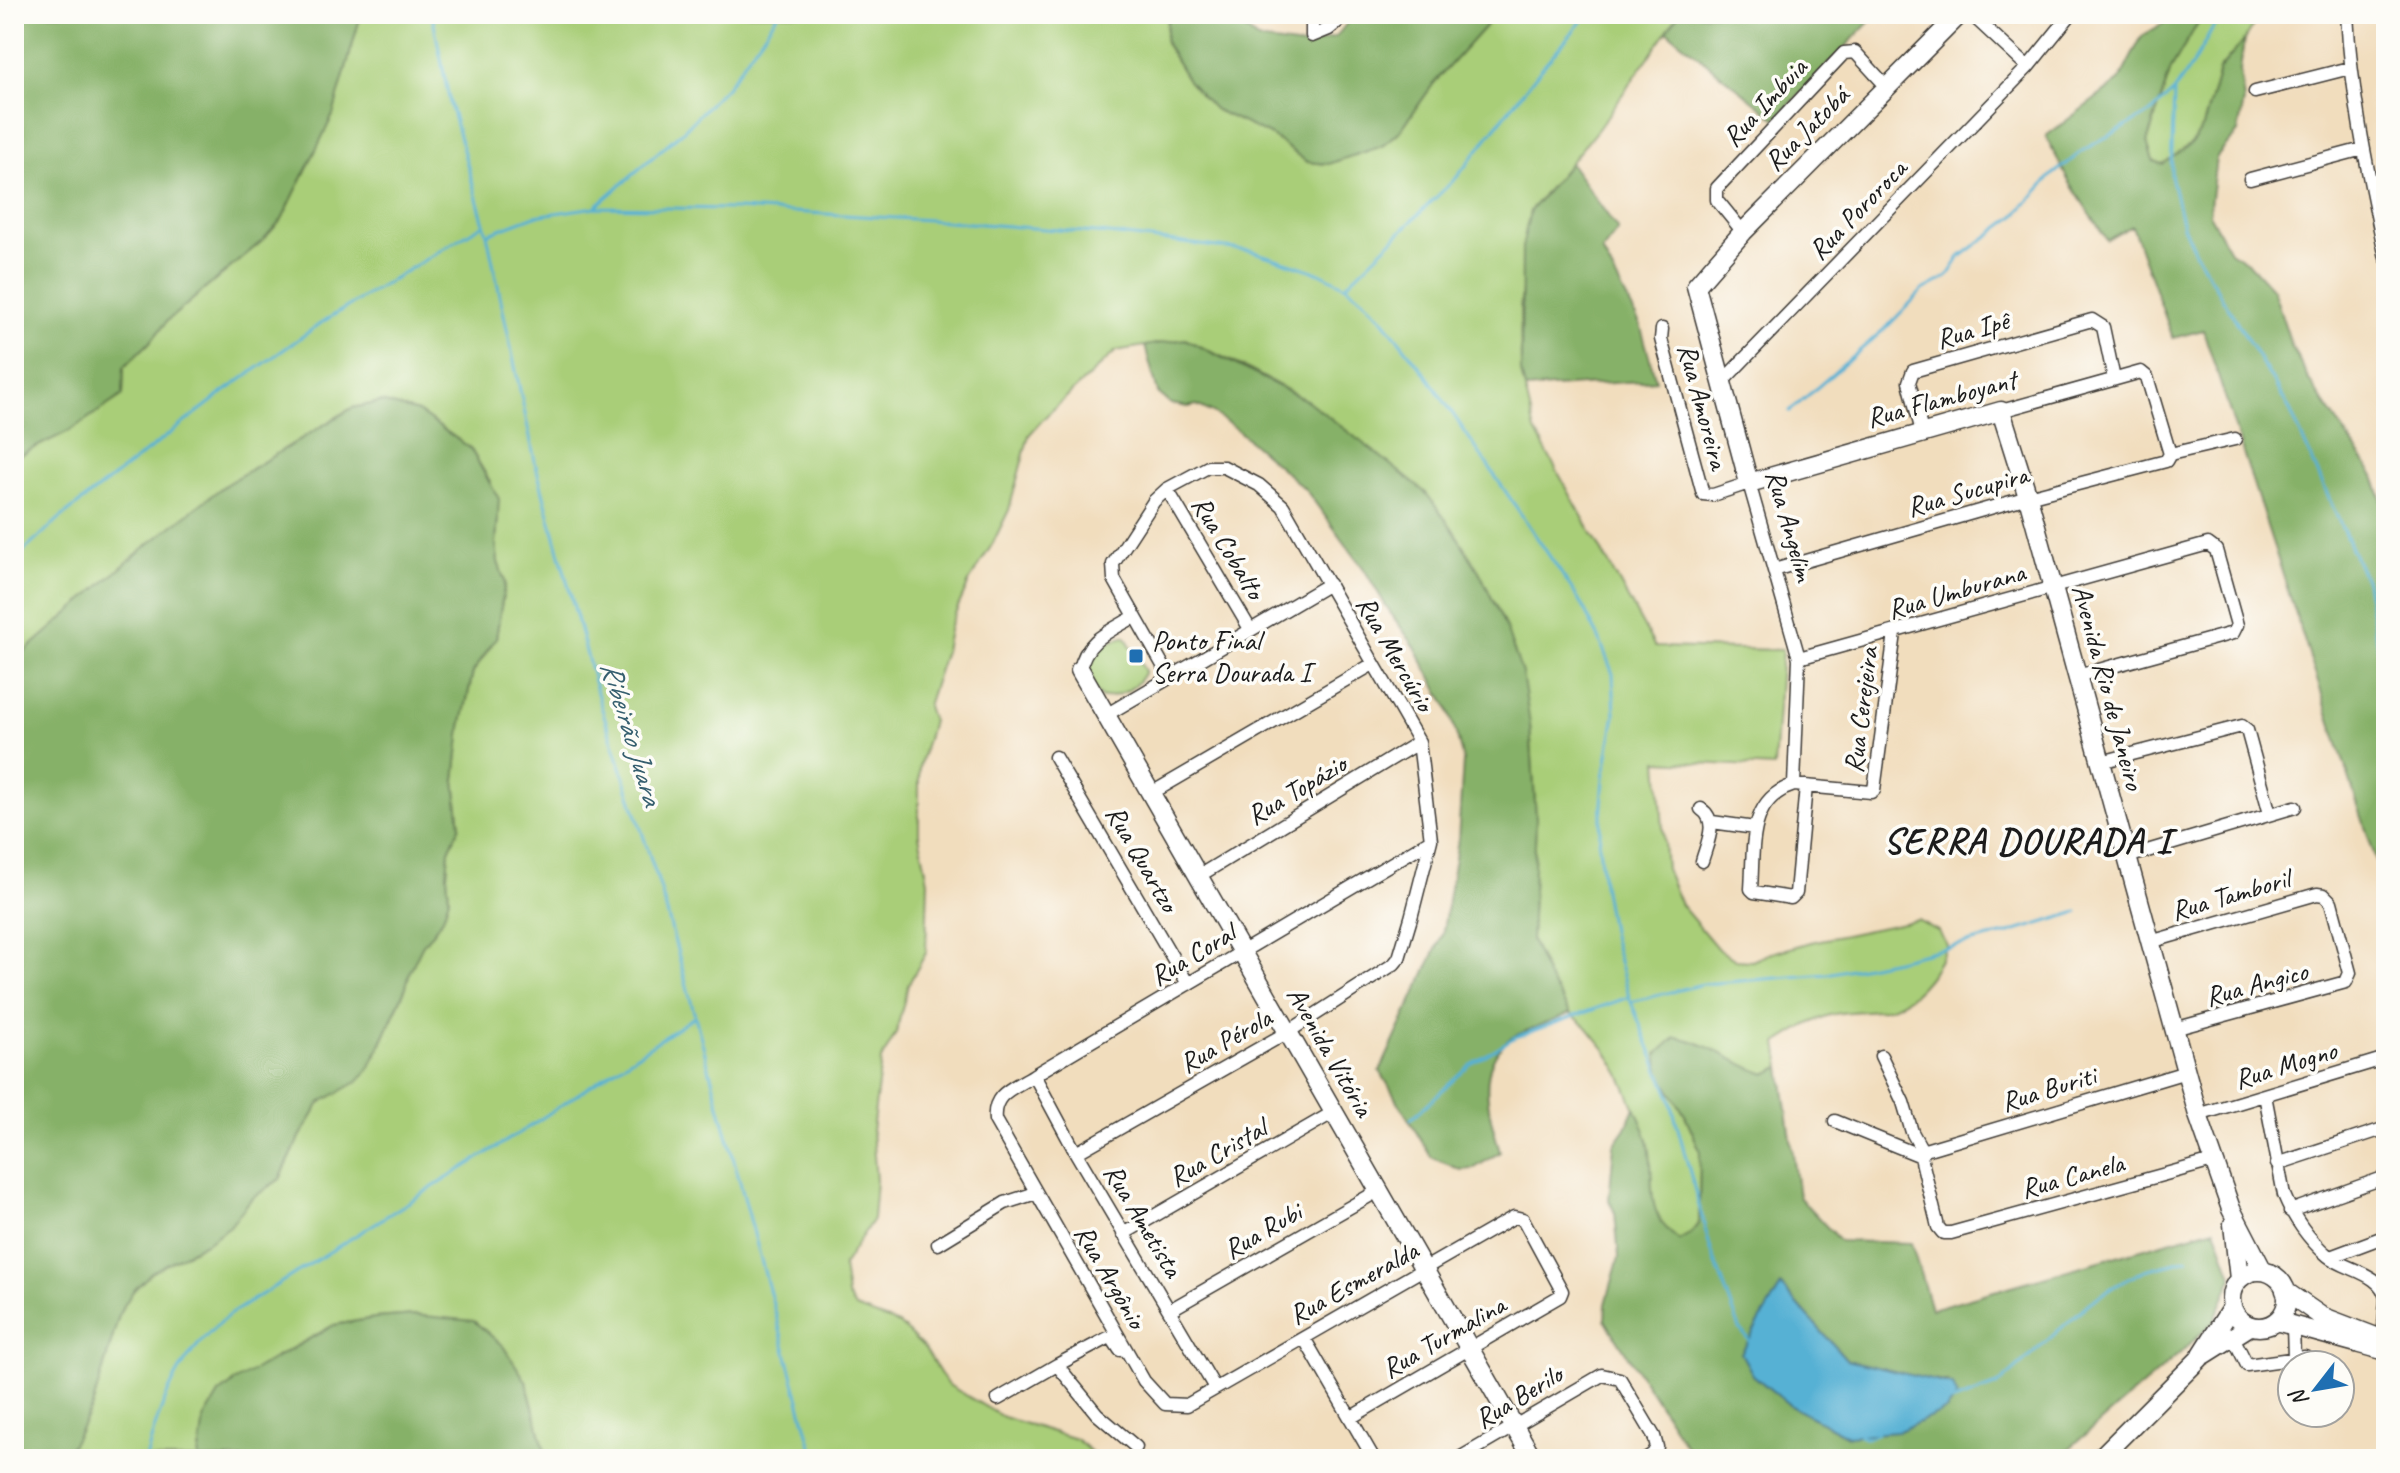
<svg xmlns="http://www.w3.org/2000/svg" width="2400" height="1473" viewBox="0 0 2400 1473" font-family="Caveat,sans-serif">
<style>
.green{fill:#a9ce78;stroke:#62754a;stroke-width:2}
.forest{fill:#86b168;stroke:#516642;stroke-width:2;fill-rule:evenodd}
.water{fill:#56b1d4;stroke:#396678;stroke-width:2}
.lines{fill:none;stroke-linecap:round;stroke-linejoin:round}
.stream{stroke:#56b1d4;stroke-width:3}
.street-casing{stroke:#3c3934;stroke-width:15}
.secondary-casing{stroke:#3c3934;stroke-width:21}
.street{stroke:#fff;stroke-width:12}
.secondary{stroke:#fff;stroke-width:18}
.poi-dot{fill:#1f6fb2;stroke:#fdfcf7;stroke-width:3}
.labels{text-anchor:middle;stroke-width:7;stroke-linejoin:round;paint-order:stroke}
.street-label{font-size:28px;fill:#1c1c1c;stroke:#fdfcf7}
.poi-label{font-size:28px;fill:#1c1c1c;stroke:#fdfcf7;text-anchor:start}
.water-label{font-size:30px;font-style:italic;fill:#365f6f;stroke:#fdfcf7}
.district-label{font-size:36px;font-weight:bold;letter-spacing:2px;fill:#1c1c1c;stroke:#fdfcf7}
</style>
<rect width="100%" height="100%" fill="#fdfcf7"/>
<filter id="ink" filterUnits="userSpaceOnUse"><feTurbulence type="fractalNoise" baseFrequency=".0125" numOctaves="2"/><feDisplacementMap in="SourceGraphic" scale="16" xChannelSelector="R" yChannelSelector="G"/><feConvolveMatrix kernelMatrix="1 2 1 2 8 2 1 2 1" color-interpolation-filters="sRGB"/></filter>
<filter id="wash" filterUnits="userSpaceOnUse"><feTurbulence type="fractalNoise" baseFrequency=".006" numOctaves="4" result="noise"/><feDisplacementMap in="SourceGraphic" scale="32" xChannelSelector="R" yChannelSelector="G"/><feGaussianBlur stdDeviation="1.8" result="paint"/><feColorMatrix in="noise" values="0 0 0 0 0 0 0 0 0 0 0 0 0 0 0 0 0 1.4 0 .05"/><feComposite in="paint" operator="in"/></filter>
<g filter="url(#wash)">
<rect width="100%" height="100%" fill="#f1ddbd"/>
<path class="green" d="M 361,14 L 1168,14 L 1165,43 L 1189,82 L 1214,109 L 1272,136 L 1307,162 L 1328,164 L 1382,146 L 1400,131 L 1434,83 L 1496,14 L 1679,14 L 1598,129 L 1530,211 L 1520,309 L 1521,372 L 1535,431 L 1655,647 L 1782,650 L 1774,767 L 1658,761 L 1666,869 L 1681,905 L 1718,949 L 1736,960 L 1752,961 L 1768,954 L 1811,942 L 1918,920 L 1938,931 L 1947,945 C 1935,974 1911,1007 1877,1010 C 1860,1012 1843,1011 1827,1016 C 1809,1022 1793,1033 1777,1043 L 1781,1067 L 1766,1074 L 1747,1068 L 1715,1050 L 1661,1076 L 1685,1115 L 1700,1150 L 1699,1223 L 1690,1234 L 1678,1241 L 1666,1231 L 1653,1207 L 1648,1139 L 1620,1074 L 1605,1049 L 1587,1027 L 1570,1013 L 1547,976 L 1531,940 L 1536,819 L 1530,724 L 1505,626 L 1480,573 L 1452,528 L 1381,457 L 1308,401 L 1250,370 L 1185,339 L 1116,351 L 1046,416 L 1029,435 L 1009,510 L 993,543 L 969,582 L 950,625 L 945,651 L 927,706 L 932,721 L 919,768 L 919,835 L 928,881 L 926,953 L 908,985 L 896,1033 L 881,1060 L 872,1131 L 876,1180 L 873,1219 L 843,1266 L 847,1296 L 855,1308 L 899,1324 L 925,1349 L 947,1384 L 1003,1417 L 1076,1439 L 1099,1459 L 547,1459 L 526,1381 L 415,1315 L 375,1318 L 334,1325 L 272,1359 L 219,1394 L 199,1449 L 198,1459 L 59,1459 L 72,1444 L 92,1407 L 120,1312 L 133,1291 L 152,1272 L 209,1241 L 230,1226 L 251,1199 L 280,1179 L 300,1137 L 320,1103 L 376,1056 L 406,987 L 409,971 L 422,946 L 443,918 L 449,898 L 447,875 L 449,850 L 460,826 L 455,780 L 461,727 L 473,672 L 496,638 L 505,582 L 498,562 L 496,543 L 498,519 L 490,481 L 470,448 L 418,412 L 381,402 L 352,408 L 225,485 L 14,661 L 14,458 L 69,431 L 123,395 L 124,367 L 152,340 L 167,321 L 262,241 L 282,219 L 333,115 Z
M 2203,14 L 2260,14 L 2244,40 L 2219,70 L 2203,127 L 2191,144 L 2163,164 L 2153,161 L 2147,143 L 2171,69 Z
M 1125,636 L 1145,671 C 1137,689 1120,696 1102,698 L 1090,686 L 1090,661 L 1106,643 Z"/>
<path class="forest" d="M 14,14 L 361,14 L 333,115 L 282,219 L 262,241 L 167,321 L 152,340 L 124,367 L 123,395 L 69,431 L 14,458 Z
M 1168,14 L 1228,14 L 1258,40 L 1304,46 L 1336,37 L 1354,14 L 1496,14 L 1434,83 L 1400,131 L 1382,146 L 1328,164 L 1307,162 L 1272,136 L 1214,109 L 1189,82 L 1165,42 Z
M 1679,14 L 1877,14 L 1776,119 L 1667,31 Z
M 2174,14 L 2203,14 L 2171,69 L 2147,142 L 2153,161 L 2163,164 L 2191,144 L 2203,127 L 2219,70 L 2244,40 L 2240,71 L 2244,101 L 2238,132 L 2216,158 L 2209,214 L 2230,251 L 2249,263 L 2273,289 L 2292,347 L 2308,379 L 2374,476 L 2383,503 L 2386,524 L 2386,891 L 2203,330 L 2173,338 L 2132,226 L 2107,240 L 2068,180 L 2046,136 L 2119,81 L 2142,36 L 2164,23 Z
M 1570,163 L 1618,230 L 1602,251 L 1640,324 L 1656,380 L 1525,389 L 1521,372 L 1522,247 L 1530,211 Z
M 1185,339 L 1308,401 L 1381,457 L 1426,493 L 1452,528 L 1480,573 L 1505,626 L 1522,673 L 1530,724 L 1536,819 L 1531,940 L 1547,976 L 1570,1013 C 1554,1022 1517,1032 1508,1040 C 1474,1069 1490,1116 1500,1152 L 1473,1169 L 1461,1170 L 1431,1157 L 1380,1071 L 1442,936 L 1458,840 L 1463,761 L 1458,740 L 1448,708 L 1415,647 L 1389,611 L 1364,569 L 1305,489 L 1235,428 L 1213,413 L 1197,405 L 1188,407 L 1171,404 L 1158,393 L 1145,346 Z
M 381,402 L 418,412 L 470,448 L 499,499 L 496,543 L 498,562 L 505,582 L 496,638 L 473,672 L 461,727 L 455,780 L 460,826 L 449,850 L 447,875 L 449,898 L 443,918 L 422,946 L 410,971 L 406,987 L 369,1069 L 357,1082 L 320,1103 L 300,1137 L 280,1179 L 251,1199 L 230,1226 L 209,1241 L 152,1272 L 133,1291 L 120,1312 L 92,1407 L 72,1444 L 59,1459 L 14,1459 L 14,661 L 140,551 L 225,485 L 352,408 Z
M 1676,1037 C 1709,1042 1734,1064 1766,1074 L 1781,1067 L 1799,1197 L 1840,1241 L 1911,1243 L 1931,1309 L 2215,1228 L 2233,1278 L 2214,1321 L 2179,1354 L 2057,1459 L 1694,1459 L 1605,1320 L 1606,1304 L 1619,1257 L 1615,1213 L 1609,1200 L 1614,1145 L 1626,1128 L 1635,1108 C 1639,1117 1644,1127 1647,1137 C 1659,1176 1638,1210 1679,1240 L 1690,1234 L 1699,1223 L 1700,1150 L 1685,1115 L 1661,1076 L 1657,1054 ZM 1781,1286 L 1847,1360 L 1924,1379 L 1948,1382 L 1848,1436 L 1792,1407 L 1753,1375 Z
M 415,1315 L 474,1321 L 503,1346 L 526,1381 L 547,1459 L 198,1459 L 204,1419 L 219,1394 L 234,1382 L 334,1325 L 375,1318 Z"/>
<path class="water" d="M 1781,1286 L 1847,1360 L 1953,1385 L 1957,1396 L 1947,1410 L 1897,1432 L 1848,1436 L 1792,1407 L 1753,1375 L 1741,1353 Z"/>
<g class="lines">
<path class="stream" d="M 432,14 L 450,104 L 487,234 L 536,466 L 599,700 L 660,887 L 815,1459
M 2174,91 L 2171,175 L 2183,226 L 2197,256 L 2289,408 L 2366,582 L 2384,680 L 2386,711
M 595,207 L 684,130 L 728,85 L 778,14
M 487,234 L 535,216 L 595,207 L 738,209 L 930,220 L 1109,234 L 1251,251 L 1320,273 L 1346,286 L 1363,299 L 1381,317 L 1427,376 L 1578,598 L 1599,638 L 1613,674 L 1615,714 L 1604,778 L 1599,845 L 1603,884 L 1612,936 L 1629,997 L 1669,1095 L 1711,1250 L 1740,1329 L 1750,1342
M 1346,285 L 1457,177 L 1544,65 L 1588,14
M 1790,411 L 1888,326 L 1923,290 L 1947,277 L 1960,257 L 2015,216 L 2052,175 L 2069,162 L 2085,149 L 2152,112 L 2174,91 L 2192,65 L 2221,14
M 14,560 L 59,519 L 224,392 L 324,321 L 484,224
M 1631,1002 L 1703,984 L 1827,974 L 1896,960 L 2006,934 L 2078,912
M 1411,1119 L 1471,1064 L 1515,1037 L 1629,997
M 1951,1402 L 1998,1385 L 2089,1303 L 2113,1287 L 2145,1270 L 2188,1259
M 1859,1435 L 1867,1438 L 1878,1433
M 146,1459 C 161,1399 180,1354 229,1315 L 527,1128 L 694,1017"/>
</g>
</g>
<g filter="url(#ink)">
<g class="lines">
<g class="street-casing">
<path id="street" d="M 1312,14 L 1312,36 L 1329,29 L 1347,14
M 1971,14 L 2028,67
M 2347,14 C 2351,97 2369,177 2386,258
M 2255,92 L 2350,68
M 2250,179 L 2363,149
M 1743,232 L 1717,200 L 1717,188 L 1844,53 L 1855,52 L 1887,87
M 1662,329 L 1661,339 L 1703,494 L 1713,495 L 1749,483 L 1799,658 L 1794,785
M 1721,383 L 2028,67 L 2071,14
M 2001,411 L 2141,372 L 2147,377 L 2170,454
M 1922,432 L 1909,382 L 1913,371 L 2092,320 L 2103,327 L 2114,379
M 2170,454 L 2235,439
M 1167,489 L 1250,629
M 1774,570 L 2028,497 L 2166,461 L 2170,454
M 1799,658 L 2208,544 L 2216,550 L 2237,625 L 2233,633 L 2077,676
M 1080,670 C 1085,640 1110,631 1134,617
M 1106,715 L 1329,584
M 1055,757 L 1188,984
M 2101,762 L 2242,726 L 2247,730 L 2270,814
M 1806,786 L 1796,893 L 1791,898 L 1754,892 L 1751,889 C 1754,849 1747,799 1794,785 L 1871,792 L 1874,790 L 1895,633
M 1150,794 L 1373,664
M 1701,809 C 1719,821 1707,843 1702,861
M 1712,822 L 1755,828
M 2127,857 L 2295,807
M 1197,877 L 1419,742
M 2150,942 L 2317,894 L 2324,895 L 2331,902 L 2350,973 L 2346,982 L 2174,1029
M 1881,1056 L 1903,1102 L 1912,1132 L 1923,1152
M 2186,1072 L 1925,1150 L 1921,1157 L 1938,1227 L 1943,1233 L 1951,1233 L 2213,1161
M 1034,1075 L 1076,1153 L 1215,1388
M 2265,1095 L 2284,1195 C 2293,1217 2309,1240 2328,1256 C 2345,1270 2383,1273 2386,1299
M 2198,1115 L 2386,1058
M 1835,1121 L 1921,1156
M 1076,1153 L 1288,1032 L 1394,964 L 1399,958 L 1411,918 L 1431,840 L 1419,742 L 1283,506 L 1259,485 L 1224,467 L 1208,467 L 1167,489 L 1154,501 L 1113,564 L 1114,579 L 1169,676
M 2277,1164 L 2386,1128
M 2290,1211 L 2386,1177
M 1123,1234 L 1334,1112
M 938,1244 L 1005,1203 L 1036,1193
M 2330,1257 L 2386,1236
M 1170,1310 L 1378,1191
M 2293,1326 L 2294,1358
M 2233,1337 L 2247,1365 L 2305,1357
M 1304,1338 L 1374,1459
M 2383,1340 L 2386,1299
M 1057,1365 L 1097,1414 L 1136,1447
M 998,1399 L 1057,1365 L 1108,1338 L 1112,1338 L 1120,1350
M 1350,1418 L 1560,1296 L 1562,1291 L 1523,1219 L 1514,1217 L 1187,1405 L 1165,1404 L 1144,1381 L 995,1120 C 992,1093 1014,1088 1034,1075 L 1431,840
M 1458,1459 L 1602,1375 L 1620,1379 L 1654,1436 L 1657,1447 L 1653,1454 L 1645,1459"/>
</g>
<g class="secondary-casing">
<path id="secondary" d="M 1960,14 L 1743,232 L 1696,286 L 1749,483 L 2001,411 L 2028,497 L 2198,1115 L 2231,1209 L 2263,1271
M 1080,670 L 1533,1459
M 2233,1224 L 2239,1279
M2231 1299a28 28 0 1 1 56 0a28 28 0 1 1-56 0Z
M 2285,1291 L 2321,1316 L 2376,1337
M 2276,1321 L 2386,1351
M 2204,1355 L 2250,1326
M 2099,1459 L 2199,1359 L 2232,1307"/>
</g>
<use href="#street" class="street"/>
<use href="#secondary" class="secondary"/>
</g>
</g>
<rect class="poi-dot" x="1128" y="648" width="16" height="16" rx="4"/>
<g class="labels">
<g class="street-label">
<text transform="translate(1764 102) rotate(-47)" y="10">Rua Imbuia</text>
<text transform="translate(1806 128) rotate(-45)" y="10">Rua Jatobá</text>
<text transform="translate(1857 209) rotate(-46)" y="10">Rua Pororoca</text>
<text transform="translate(1972 329) rotate(-16)" y="10">Rua Ipê</text>
<text transform="translate(1941 398) rotate(-15)" y="10">Rua Flamboyant</text>
<text transform="translate(1704 406) rotate(75)" y="10">Rua Amoreira</text>
<text transform="translate(1967 490) rotate(-16)" y="10">Rua Sucupira</text>
<text transform="translate(1791 525) rotate(74)" y="10">Rua Angelim</text>
<text transform="translate(1229 547) rotate(59)" y="10">Rua Cobalto</text>
<text transform="translate(1956 590) rotate(-16)" y="10">Rua Umburana</text>
<text transform="translate(1396 653) rotate(60)" y="10">Rua Mercúrio</text>
<text transform="translate(2109 687) rotate(75)" y="10">Avenida Rio de Janeiro</text>
<text transform="translate(1860 710) rotate(-83)" y="10">Rua Cerejeira</text>
<text transform="translate(1296 789) rotate(-31)" y="10">Rua Topázio</text>
<text transform="translate(1143 858) rotate(60)" y="10">Rua Quartzo</text>
<text transform="translate(2230 894) rotate(-16)" y="10">Rua Tamboril</text>
<text transform="translate(1192 954) rotate(-31)" y="10">Rua Coral</text>
<text transform="translate(2256 983) rotate(-15)" y="10">Rua Angico</text>
<text transform="translate(1225 1040) rotate(-30)" y="10">Rua Pérola</text>
<text transform="translate(1331 1051) rotate(60)" y="10">Avenida Vitória</text>
<text transform="translate(2285 1064) rotate(-17)" y="10">Rua Mogno</text>
<text transform="translate(2048 1088) rotate(-17)" y="10">Rua Buriti</text>
<text transform="translate(1217 1152) rotate(-30)" y="10">Rua Cristal</text>
<text transform="translate(2072 1175) rotate(-15)" y="10">Rua Canela</text>
<text transform="translate(1144 1220) rotate(59)" y="10">Rua Ametista</text>
<text transform="translate(1262 1230) rotate(-30)" y="10">Rua Rubi</text>
<text transform="translate(1111 1276) rotate(60)" y="10">Rua Argônio</text>
<text transform="translate(1353 1282) rotate(-29)" y="10">Rua Esmeralda</text>
<text transform="translate(1443 1336) rotate(-30)" y="10">Rua Turmalina</text>
<text transform="translate(1518 1396) rotate(-31)" y="10">Rua Berilo</text>
</g>
<g class="poi-label">
<text x="1152" y="650">Ponto Final<tspan x="1152" dy="32">Serra Dourada I</tspan></text>
</g>
<g class="water-label">
<text transform="translate(632 733) rotate(73)" y="10">Ribeirão Juara</text>
</g>
<g class="district-label">
<text x="2028" y="853">SERRA DOURADA I</text>
</g>
</g>
<rect width="2400" height="1473" fill="none" stroke="#fdfcf7" stroke-width="48"/>
<g transform="translate(2316 1389) rotate(239)"><circle r="38" fill="#fdfcf7" stroke="#a3a29f" stroke-width="2"/>
<path d="M0-6L14 30L0 20L-14 30Z" fill="#1f6fb2"/>
<text y="-12" font-size="22" font-weight="bold" text-anchor="middle" fill="#1c1c1c">N</text>
</g>
</svg>
